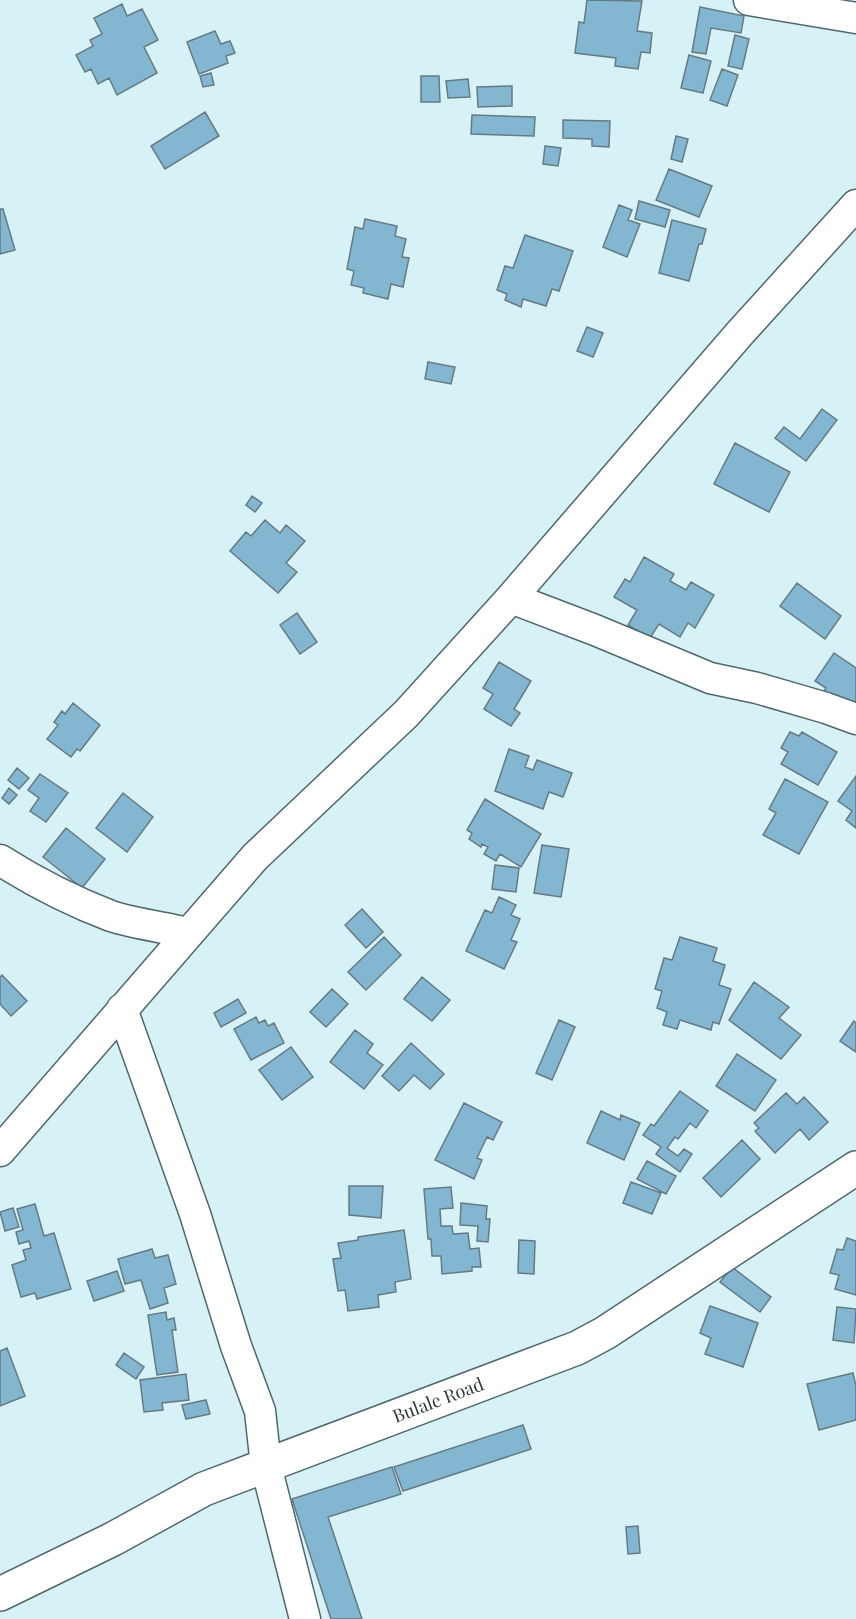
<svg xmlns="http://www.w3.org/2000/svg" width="856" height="1619" viewBox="0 0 856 1619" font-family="'Playfair Display',serif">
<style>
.building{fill:#83b7d1;stroke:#667a84;stroke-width:1.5}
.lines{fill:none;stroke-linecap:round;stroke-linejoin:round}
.street-casing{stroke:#50676b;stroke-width:33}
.secondary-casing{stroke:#50676b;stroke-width:36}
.street{stroke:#fff;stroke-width:30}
.secondary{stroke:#fff;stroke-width:33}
.labels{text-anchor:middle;stroke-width:4.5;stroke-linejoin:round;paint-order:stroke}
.street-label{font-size:18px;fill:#2e393b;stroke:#fff}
</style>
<rect width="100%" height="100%" fill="#d7f2f6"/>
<path class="building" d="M 587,0 L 642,1 L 637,31 L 652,33 L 650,53 L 641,52 L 638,69 L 615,66 L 616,58 L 575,53 L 579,22 L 584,23 Z
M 122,4 L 127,16 L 142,9 L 158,40 L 144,47 L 157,73 L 117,95 L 109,78 L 98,84 L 91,69 L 85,72 L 76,55 L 93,46 L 90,40 L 102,34 L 94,18 Z
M 700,7 L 744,16 L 741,33 L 711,28 L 706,54 L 692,52 Z
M 215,31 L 221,44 L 230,41 L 235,53 L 226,56 L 228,63 L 199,74 L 187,42 Z
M 735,35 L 749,39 L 742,69 L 728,66 Z
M 689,55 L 711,61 L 703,93 L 681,88 Z
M 722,69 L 738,75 L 727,106 L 710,100 Z
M 211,73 L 214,85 L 203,87 L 200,76 Z
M 421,76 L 439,76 L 440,102 L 421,102 Z
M 468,79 L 470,97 L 448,98 L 446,81 Z
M 512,86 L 512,106 L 478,107 L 477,87 Z
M 205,112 L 219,136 L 165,169 L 151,146 Z
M 472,115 L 535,117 L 534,136 L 471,134 Z
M 563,120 L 610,121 L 609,147 L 592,146 L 592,139 L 563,138 Z
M 676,136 L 688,139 L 682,162 L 671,159 Z
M 545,146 L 561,148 L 558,166 L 543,164 Z
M 669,169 L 712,186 L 699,217 L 656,200 Z
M 639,201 L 670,210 L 665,227 L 635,219 Z
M 619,205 L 632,210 L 628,220 L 640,224 L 627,257 L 603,247 Z
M 0,209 L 3,209 L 15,250 L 0,254 Z
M 365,219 L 397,226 L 395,236 L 406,239 L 402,257 L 409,258 L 403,287 L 391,284 L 388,299 L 363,293 L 364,288 L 351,285 L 354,271 L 347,269 L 355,227 L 363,229 Z
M 672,220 L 706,229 L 702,244 L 699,244 L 689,281 L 659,273 Z
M 525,235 L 573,251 L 559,291 L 552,289 L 546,306 L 523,299 L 521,307 L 505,300 L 507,294 L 497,290 L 505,266 L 513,268 Z
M 587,327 L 603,333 L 593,357 L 577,351 Z
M 428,362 L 455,367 L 451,384 L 425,379 Z
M 822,409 L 837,420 L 806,461 L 775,438 L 784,427 L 800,439 Z
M 735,443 L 790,472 L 769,512 L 714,484 Z
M 252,496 L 262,503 L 255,512 L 246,505 Z
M 265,520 L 280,533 L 286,525 L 305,541 L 286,563 L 297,572 L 278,593 L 230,551 L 246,532 L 251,536 Z
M 644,557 L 674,574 L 670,581 L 686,590 L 691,582 L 714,595 L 695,628 L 688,623 L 680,637 L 659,624 L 650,638 L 628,625 L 637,610 L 614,597 L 625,579 L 630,582 Z
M 797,583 L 841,616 L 825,639 L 780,606 Z
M 297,613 L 317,642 L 300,654 L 280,625 Z
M 834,653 L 856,668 L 856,709 L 821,695 L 826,688 L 815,681 Z
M 499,662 L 531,681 L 514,709 L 520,713 L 511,726 L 484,709 L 493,694 L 483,688 Z
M 73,703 L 100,725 L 80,751 L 77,749 L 71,757 L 47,739 L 58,725 L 54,722 L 62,711 L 65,714 Z
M 790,732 L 799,736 L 802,732 L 837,752 L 818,785 L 781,764 L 788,752 L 781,748 Z
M 509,749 L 529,756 L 525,767 L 533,770 L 537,760 L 572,773 L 563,797 L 549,792 L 543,809 L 495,791 Z
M 17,768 L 29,778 L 19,789 L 8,780 Z
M 40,774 L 68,793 L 46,822 L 30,811 L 39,798 L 28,790 Z
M 856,776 L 856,828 L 846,820 L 852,811 L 838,801 Z
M 785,779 L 828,802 L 799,854 L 763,835 L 776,813 L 769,809 Z
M 9,788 L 17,795 L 9,804 L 2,798 Z
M 123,793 L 153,817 L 127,852 L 96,828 Z
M 485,799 L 541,834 L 521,867 L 500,854 L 496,861 L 484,854 L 488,847 L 482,844 L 481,847 L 469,839 L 472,833 L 467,830 Z
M 66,828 L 105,859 L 82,888 L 43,857 Z
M 542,845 L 569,849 L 561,897 L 534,893 Z
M 495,865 L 519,868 L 516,892 L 492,889 Z
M 499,897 L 516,905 L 511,915 L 520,919 L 511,940 L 517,942 L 504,969 L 466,951 L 485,910 L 492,913 Z
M 362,909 L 383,932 L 366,948 L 345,925 Z
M 384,937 L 401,955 L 366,990 L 348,972 Z
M 680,937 L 717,948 L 713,961 L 725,965 L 719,985 L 731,989 L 719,1024 L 713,1022 L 711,1030 L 680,1020 L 677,1029 L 663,1025 L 667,1012 L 657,1008 L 662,991 L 655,989 L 664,958 L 672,960 Z
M 2,975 L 27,1001 L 11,1016 L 0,1004 L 0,977 Z
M 422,977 L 450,1000 L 432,1021 L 404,999 Z
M 754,982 L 789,1007 L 779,1018 L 801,1035 L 781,1059 L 729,1020 Z
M 332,989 L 348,1004 L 326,1027 L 310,1012 Z
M 238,999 L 246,1013 L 221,1027 L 214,1013 Z
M 256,1017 L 259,1023 L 265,1020 L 268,1026 L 274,1023 L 284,1043 L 251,1060 L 234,1029 Z
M 559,1020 L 575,1027 L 552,1080 L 536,1073 Z
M 854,1021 L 856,1023 L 856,1052 L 840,1041 Z
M 355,1030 L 373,1044 L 367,1053 L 383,1065 L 364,1089 L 330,1062 Z
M 411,1043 L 444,1074 L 430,1089 L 414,1075 L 399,1091 L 382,1076 Z
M 291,1047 L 313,1077 L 282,1100 L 259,1070 Z
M 737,1054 L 776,1080 L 755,1111 L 716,1086 Z
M 680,1091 L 708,1111 L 696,1128 L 690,1123 L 678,1139 L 675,1137 L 667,1148 L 678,1156 L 684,1149 L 692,1154 L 680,1172 L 656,1154 L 661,1147 L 643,1135 L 651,1124 L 654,1126 Z
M 786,1093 L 797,1104 L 804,1097 L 828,1122 L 809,1140 L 800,1129 L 775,1153 L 755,1131 L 759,1128 L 754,1123 Z
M 464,1103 L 502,1122 L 493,1140 L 487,1137 L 477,1158 L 482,1160 L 474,1179 L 435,1160 Z
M 601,1111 L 620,1120 L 621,1115 L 640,1123 L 624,1160 L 587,1143 Z
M 742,1140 L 760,1159 L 721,1197 L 703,1178 Z
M 647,1161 L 676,1176 L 666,1194 L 637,1179 Z
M 631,1182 L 661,1193 L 652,1214 L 623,1203 Z
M 349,1186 L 383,1186 L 381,1218 L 349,1215 Z
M 451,1187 L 453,1208 L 440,1209 L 441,1226 L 452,1226 L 453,1234 L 468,1233 L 470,1249 L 479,1248 L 481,1267 L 472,1267 L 472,1271 L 442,1274 L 441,1256 L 432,1256 L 431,1239 L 428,1239 L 424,1189 Z
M 461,1203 L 487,1206 L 486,1219 L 490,1219 L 488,1242 L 477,1241 L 478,1226 L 460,1225 Z
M 35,1204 L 44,1236 L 54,1233 L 71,1289 L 37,1299 L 35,1293 L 21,1297 L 12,1265 L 26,1260 L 23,1250 L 31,1248 L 29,1241 L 19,1244 L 16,1232 L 23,1230 L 17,1209 Z
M 13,1208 L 19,1227 L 5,1231 L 0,1212 Z
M 404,1230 L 411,1279 L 395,1282 L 396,1292 L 378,1295 L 379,1307 L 348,1311 L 345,1290 L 338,1291 L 333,1259 L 341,1258 L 338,1243 L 358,1240 L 358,1237 Z
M 847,1238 L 856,1241 L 856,1295 L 835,1289 L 839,1275 L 830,1273 L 837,1249 L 843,1250 Z
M 519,1240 L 535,1241 L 534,1274 L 518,1273 Z
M 152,1249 L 155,1258 L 168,1255 L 176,1284 L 164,1288 L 168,1303 L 150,1309 L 141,1280 L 125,1284 L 118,1259 Z
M 732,1267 L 771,1297 L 760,1312 L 720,1282 Z
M 117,1271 L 124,1291 L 94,1301 L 87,1281 Z
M 710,1306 L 758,1323 L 743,1367 L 705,1354 L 711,1338 L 700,1333 Z
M 837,1307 L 856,1309 L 854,1343 L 833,1340 Z
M 166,1312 L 167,1320 L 174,1318 L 176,1330 L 172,1330 L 178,1372 L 157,1375 L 148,1315 Z
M 7,1348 L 25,1396 L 0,1406 L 0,1351 Z
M 124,1353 L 144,1367 L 136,1379 L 116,1365 Z
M 853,1373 L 856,1386 L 856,1420 L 819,1430 L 807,1384 Z
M 186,1374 L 189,1400 L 162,1403 L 163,1410 L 144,1412 L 140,1380 Z
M 206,1400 L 210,1414 L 186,1419 L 182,1405 Z
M 523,1425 L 531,1449 L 403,1491 L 394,1467 Z
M 392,1467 L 401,1494 L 328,1517 L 362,1619 L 331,1619 L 292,1499 Z
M 638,1526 L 640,1553 L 628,1554 L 626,1527 Z"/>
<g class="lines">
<g class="street-casing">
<path id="street" d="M 749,0 L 856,18
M 511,598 L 595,630 L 710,678 L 757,688 L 826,708 L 856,719
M 0,860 C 33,881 74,902 111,916 C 136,924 163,927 188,933
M 122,1009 L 195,1214 L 236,1346 L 260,1411 L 266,1466 L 305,1619
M 0,1151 L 255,857 L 406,714 L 511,598 L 740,333 L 856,205"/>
</g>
<g class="secondary-casing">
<g id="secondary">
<path id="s1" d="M 0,1594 L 113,1539 L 204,1489 L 577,1348 L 605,1333 L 856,1168"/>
</g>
</g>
<use href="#street" class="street"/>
<use href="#secondary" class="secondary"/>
</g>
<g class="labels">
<g class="street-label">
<text dy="6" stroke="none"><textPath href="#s1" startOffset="480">Bulale Road</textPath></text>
</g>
</g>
</svg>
